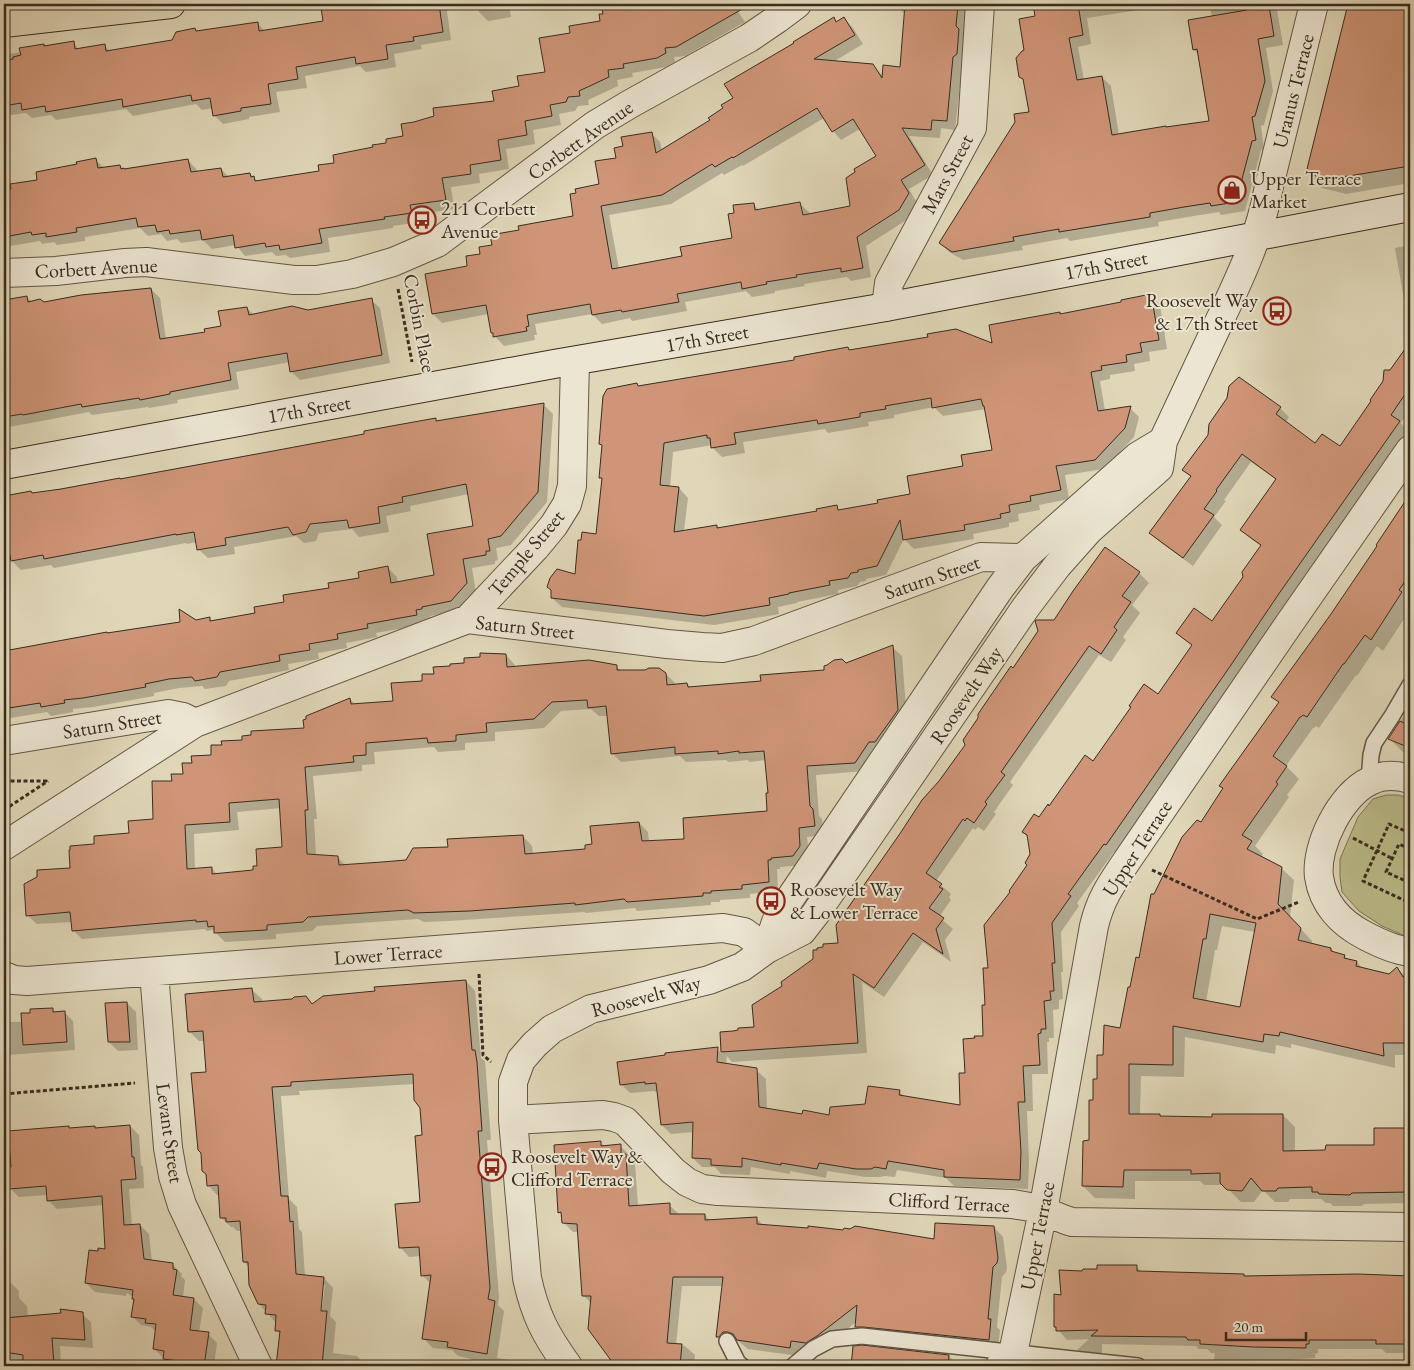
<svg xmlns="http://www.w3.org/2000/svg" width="1414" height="1370" viewBox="0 0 1414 1370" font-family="'EB Garamond',serif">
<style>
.green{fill:#babc8a;stroke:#7a7454}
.shadow{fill:#0003;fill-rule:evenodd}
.building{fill:#cf9578;stroke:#392c1f;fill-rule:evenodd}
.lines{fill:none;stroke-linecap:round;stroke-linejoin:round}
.lane-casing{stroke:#635745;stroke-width:18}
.street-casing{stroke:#635745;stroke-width:30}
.secondary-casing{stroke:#392c1f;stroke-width:30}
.primary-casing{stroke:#392c1f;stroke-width:30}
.path{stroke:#392c1f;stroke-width:3;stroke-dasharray:4 2.5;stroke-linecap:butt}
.lane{stroke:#ebe5d1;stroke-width:15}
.street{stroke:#ebe5d1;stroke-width:28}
.secondary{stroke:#ebe5d1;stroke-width:28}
.primary{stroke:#e0d7b8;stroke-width:28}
.labels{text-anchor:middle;stroke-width:4;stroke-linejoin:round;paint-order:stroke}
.street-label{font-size:20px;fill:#392c1f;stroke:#ebe5d1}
.poi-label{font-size:20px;fill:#392c1f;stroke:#ebe5d1;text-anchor:start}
</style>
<rect width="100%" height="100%" fill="#e0d7b8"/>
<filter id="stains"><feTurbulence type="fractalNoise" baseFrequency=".004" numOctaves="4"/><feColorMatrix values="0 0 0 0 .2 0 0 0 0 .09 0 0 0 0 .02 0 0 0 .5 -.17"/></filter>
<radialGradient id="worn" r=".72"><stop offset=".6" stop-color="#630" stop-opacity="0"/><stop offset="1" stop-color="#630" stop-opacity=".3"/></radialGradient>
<path class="green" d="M 1386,795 L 1398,795 L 1410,798 L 1410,936 L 1405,936 L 1382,926 L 1359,911 L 1342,892 L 1340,877 L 1340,859 L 1358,817 L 1373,799 Z"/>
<path class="shadow" d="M 337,4 L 446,4 L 451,40 L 421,45 L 422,49 L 394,54 L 396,67 L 366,72 L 360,66 L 305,76 L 307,88 L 276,92 L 280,112 L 249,117 L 249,119 L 223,124 L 214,115 L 213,108 L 202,110 L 196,104 L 133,116 L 126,109 L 56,120 L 51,115 L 32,118 L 26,113 L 4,116 L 4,55 L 73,43 L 80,50 L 104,46 L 110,51 L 173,41 L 195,30 L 197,32 L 257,23 L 265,31 L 325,22 L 338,7 Z
M 478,4 L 510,4 L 509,4 L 511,17 L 488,21 L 479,12 Z
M 602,4 L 733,4 L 745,22 L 685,56 L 674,57 L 675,62 L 666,67 L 632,73 L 633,77 L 617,80 L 618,86 L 588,100 L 589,105 L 578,106 L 575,111 L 559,114 L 561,125 L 533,130 L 535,144 L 506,149 L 509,169 L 479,174 L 480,183 L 451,187 L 454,209 L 419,214 L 420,222 L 393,226 L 393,228 L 328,238 L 330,252 L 290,258 L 286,255 L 276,256 L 272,252 L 245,256 L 236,245 L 212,249 L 203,240 L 181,243 L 177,239 L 167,241 L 161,234 L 148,236 L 140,228 L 85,237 L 85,241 L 57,245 L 54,242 L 42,244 L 40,241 L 4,247 L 4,187 L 38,181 L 96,160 L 104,168 L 120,166 L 123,169 L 188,160 L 197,170 L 198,173 L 221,169 L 230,178 L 250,174 L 258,182 L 320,172 L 336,164 L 495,102 L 546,73 L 572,34 L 601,22 L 604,15 Z
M 900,4 L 967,4 L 966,63 L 962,66 L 955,130 L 941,128 L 940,138 L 909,136 L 933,175 L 909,189 L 917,203 L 908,219 L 866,246 L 871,277 L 851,281 L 847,277 L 804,284 L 805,286 L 775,291 L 775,293 L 752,297 L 746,291 L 685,302 L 687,311 L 632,321 L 630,318 L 602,324 L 592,314 L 535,324 L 537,335 L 534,335 L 535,340 L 504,346 L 492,333 L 488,314 L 442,323 L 433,314 L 426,275 L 469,267 L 482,255 L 493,246 L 575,217 L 600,185 L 624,147 L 651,133 L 660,142 L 662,151 L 712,120 L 796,43 L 834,19 L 838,23 L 844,19 L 853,28 L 863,44 L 833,62 L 873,66 L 883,76 L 901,68 L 905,14 L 900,9 ZM 824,118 L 833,131 L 841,140 L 860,129 L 878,156 L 852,207 L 809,215 L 809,212 L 800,204 L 760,211 L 753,204 L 736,214 L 734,239 L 683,257 L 619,269 L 609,215 L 671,204 L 722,173 L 724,175 L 742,165 L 743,166 Z
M 1034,4 L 1151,4 L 1152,8 L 1087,18 L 1091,44 L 1078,47 L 1084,80 L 1102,77 L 1111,86 L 1119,135 L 1210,122 L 1199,54 L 1194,50 L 1212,17 L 1209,4 L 1296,4 L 1296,7 L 1277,10 L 1283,45 L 1266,48 L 1273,91 L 1264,125 L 1261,126 L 1264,149 L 1261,150 L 1245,211 L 1221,215 L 1219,212 L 1194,216 L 1158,222 L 1159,226 L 1070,241 L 1067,238 L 1022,246 L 1023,250 L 963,260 L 949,252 L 940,243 L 1031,113 L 1025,81 L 1020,77 L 1037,18 Z
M 1350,4 L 1410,4 L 1410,183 L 1346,194 L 1322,188 L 1307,172 Z
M 1410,245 L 1410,321 L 1407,317 L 1395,248 Z
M 151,289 L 160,298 L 166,339 L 206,333 L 222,327 L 247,308 L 254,315 L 308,312 L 371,300 L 380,308 L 390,363 L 300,380 L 291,371 L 290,362 L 236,372 L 239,389 L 177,400 L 178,403 L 149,408 L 148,407 L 92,415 L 89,412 L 4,428 L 4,301 L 26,297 L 32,302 L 44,304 Z
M 1151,295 L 1160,305 L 1167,349 L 1149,352 L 1150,361 L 1134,364 L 1135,371 L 1110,375 L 1110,379 L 1100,381 L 1105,411 L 1130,408 L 1139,417 L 1134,437 L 1104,469 L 1065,475 L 1069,499 L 1039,505 L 1040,510 L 1018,514 L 1019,521 L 1009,523 L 1009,527 L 973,534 L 974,539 L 914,549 L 904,539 L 886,575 L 866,579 L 866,581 L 860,582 L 857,586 L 838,590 L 838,594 L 797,602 L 797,603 L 778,607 L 779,614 L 714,625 L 562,607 L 552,598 L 576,576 L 597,535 L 603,480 L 600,477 L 603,446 L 600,444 L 637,384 L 639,387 L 796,361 L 848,348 L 850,351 L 994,345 L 1061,315 L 1122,303 ZM 934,407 L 943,416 L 986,409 L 993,452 L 911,495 L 879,504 L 841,511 L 836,507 L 818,512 L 719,529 L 716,526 L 684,531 L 688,498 L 679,488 L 670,488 L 673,452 L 712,445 L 713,448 L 722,457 L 745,453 L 743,442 L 825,429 L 828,433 L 869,426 L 868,422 L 894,418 L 894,415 Z
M 1407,349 L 1410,352 L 1410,409 L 1401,423 L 1408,431 L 1287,604 L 1240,675 L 1115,853 L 1114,852 L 1077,903 L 1079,906 L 1061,932 L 1063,972 L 1061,972 L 1063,999 L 1059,1000 L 1059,1009 L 1053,1010 L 1054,1038 L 1049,1038 L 1049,1042 L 1047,1042 L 1048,1074 L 1032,1074 L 1033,1111 L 1027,1111 L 1029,1162 L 1028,1189 L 954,1186 L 946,1178 L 897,1170 L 895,1177 L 885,1176 L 880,1177 L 866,1177 L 827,1171 L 826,1178 L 790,1171 L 790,1174 L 751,1167 L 750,1175 L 721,1174 L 715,1167 L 702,1167 L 693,1158 L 694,1132 L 671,1134 L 662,1125 L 658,1092 L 655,1092 L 654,1091 L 630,1093 L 621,1084 L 717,1049 L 722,1054 L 721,1033 L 755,1028 L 783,986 L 839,944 L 940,782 L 966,746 L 1014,670 L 1055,621 L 1106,549 L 1139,573 L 1149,583 L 1132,605 L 1140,613 L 1123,637 L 1126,640 L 1111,662 L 1099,655 L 1010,782 L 1013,785 L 994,812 L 996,814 L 984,831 L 978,827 L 975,830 L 973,828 L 936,881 L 951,894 L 949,897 L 951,900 L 939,917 L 953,929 L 945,940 L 951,962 L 923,942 L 884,997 L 862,982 L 867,1053 L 732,1062 L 727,1056 L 726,1065 L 756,1070 L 766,1079 L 767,1110 L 803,1115 L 830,1116 L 866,1105 L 899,1091 L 905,1097 L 962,1106 L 966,1074 L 984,1037 L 989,969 L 1011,892 L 1028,865 L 1032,855 L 1028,837 L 1023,832 L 1039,819 L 1158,696 L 1193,646 L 1177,633 L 1212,622 L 1244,578 L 1261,546 L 1251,539 L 1242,530 L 1277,480 L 1251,462 L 1224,500 L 1226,501 L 1214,517 L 1222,525 L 1193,566 L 1160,542 L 1151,533 L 1192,478 L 1184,470 L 1280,408 L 1289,417 L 1286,422 L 1315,445 L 1340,448 Z
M 544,405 L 553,414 L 547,502 L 511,545 L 496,548 L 498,560 L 495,561 L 495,564 L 472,568 L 476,593 L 461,610 L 430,616 L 431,618 L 425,619 L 426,624 L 376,633 L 377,637 L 346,643 L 347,648 L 318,653 L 319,659 L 288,664 L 289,670 L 229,681 L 226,686 L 205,689 L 202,686 L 179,688 L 154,693 L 154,696 L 93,707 L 73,709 L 73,712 L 51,716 L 47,712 L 4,719 L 4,659 L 196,621 L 209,619 L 212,622 L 256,614 L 285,603 L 360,579 L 388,568 L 397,577 L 398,583 L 436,576 L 474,527 L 469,494 L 410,506 L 411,511 L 386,516 L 389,532 L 359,537 L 352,529 L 319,533 L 316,541 L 304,543 L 296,536 L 234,547 L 235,554 L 208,558 L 198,549 L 197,542 L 187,544 L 186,543 L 54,568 L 51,565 L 21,570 L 11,560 L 4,561 L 4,498 L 120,479 L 366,435 L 435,419 L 439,422 Z
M 1410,498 L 1410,610 L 1383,651 L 1377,646 L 1357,676 L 1356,675 L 1319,728 L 1316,726 L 1314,728 L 1313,728 L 1286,766 L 1299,779 L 1287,795 L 1289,797 L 1255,846 L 1263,854 L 1261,857 L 1281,868 L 1294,880 L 1290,917 L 1312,941 L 1312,944 L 1331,949 L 1336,954 L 1344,956 L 1349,960 L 1357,962 L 1364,970 L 1389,976 L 1397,968 L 1405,976 L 1410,975 L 1410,1055 L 1395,1055 L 1395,1068 L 1291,1044 L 1291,1048 L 1276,1045 L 1275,1054 L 1185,1037 L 1184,1077 L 1141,1076 L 1140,1115 L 1160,1115 L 1162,1118 L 1214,1118 L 1283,1115 L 1295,1127 L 1295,1152 L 1327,1152 L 1376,1147 L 1407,1129 L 1406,1122 L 1410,1122 L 1410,1203 L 1364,1204 L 1362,1206 L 1333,1206 L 1330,1203 L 1326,1203 L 1321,1199 L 1290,1199 L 1288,1202 L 1275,1202 L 1263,1190 L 1254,1202 L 1241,1202 L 1224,1185 L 1204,1185 L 1200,1181 L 1135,1181 L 1135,1199 L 1095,1198 L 1083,1186 L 1098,1080 L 1104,1056 L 1121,1030 L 1140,959 L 1155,896 L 1280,703 L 1273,697 L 1332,614 ZM 1222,926 L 1255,932 L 1241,1009 L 1206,1002 L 1215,950 L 1217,950 Z
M 892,647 L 902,656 L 907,720 L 865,771 L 816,775 L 819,816 L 822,819 L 824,835 L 807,837 L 809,856 L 803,865 L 780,867 L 780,869 L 777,869 L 778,891 L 750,894 L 750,898 L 720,900 L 720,902 L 711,902 L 711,905 L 637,911 L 635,908 L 586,913 L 584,912 L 449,921 L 424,922 L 418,919 L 317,926 L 312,931 L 276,934 L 276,939 L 225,942 L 213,930 L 207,931 L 205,929 L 82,939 L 73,930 L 72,922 L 37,924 L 27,915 L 96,845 L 130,834 L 155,820 L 173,782 L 184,775 L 193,764 L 213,756 L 223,746 L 305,729 L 308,720 L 307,716 L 350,699 L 356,705 L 394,702 L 435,675 L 452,667 L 506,655 L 515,665 L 515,667 L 616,666 L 621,671 L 666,674 L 675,683 L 676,685 L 687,684 L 691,688 L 762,682 L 825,671 ZM 591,709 L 599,716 L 609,716 L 612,753 L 621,762 L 680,756 L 686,762 L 726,760 L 729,762 L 748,760 L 749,762 L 766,760 L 769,794 L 769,812 L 686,840 L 649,842 L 648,832 L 639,823 L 593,845 L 587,850 L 533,854 L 532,846 L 523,836 L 449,848 L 407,861 L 346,866 L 337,857 L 316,856 L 314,819 L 317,819 L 313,776 L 362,771 L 362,765 L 375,764 L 374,752 L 434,747 L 438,752 L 465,750 L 465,743 L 495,741 L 495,732 L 544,728 L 561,711 ZM 281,808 L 284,848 L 254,871 L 218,875 L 211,868 L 195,870 L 194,834 L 239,830 L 237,812 Z
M 1410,705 L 1410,756 L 1404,753 L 1390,739 Z
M 466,981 L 475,991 L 481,1058 L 485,1061 L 486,1073 L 491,1140 L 487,1140 L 499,1298 L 498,1305 L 504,1311 L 497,1358 L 520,1362 L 524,1366 L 469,1366 L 471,1359 L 458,1356 L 452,1350 L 433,1348 L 423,1338 L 431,1284 L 422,1275 L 421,1256 L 409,1257 L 400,1247 L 422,1203 L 423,1137 L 421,1108 L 415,1084 L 299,1091 L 300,1095 L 281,1096 L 289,1199 L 297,1207 L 299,1229 L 302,1232 L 305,1276 L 324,1278 L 333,1288 L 330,1316 L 336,1322 L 333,1353 L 357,1356 L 366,1365 L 301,1366 L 303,1350 L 281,1335 L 276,1330 L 277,1324 L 259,1304 L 249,1267 L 244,1262 L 242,1231 L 237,1231 L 233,1227 L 231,1227 L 222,1218 L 220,1195 L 217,1195 L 208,1185 L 207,1073 L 205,1041 L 199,1041 L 190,1032 L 252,990 L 262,999 L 262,1003 L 313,1005 ZM 322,1285 L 325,1285 L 321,1317 L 319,1317 Z
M 127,1003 L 136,1012 L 138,1050 L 118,1051 L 109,1042 Z
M 52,1009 L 56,1013 L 64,1012 L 73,1021 L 75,1050 L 8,1055 L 8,1060 L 4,1059 L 4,1022 L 23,1022 Z
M 130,1126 L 139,1135 L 141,1165 L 143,1167 L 144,1188 L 129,1189 L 132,1226 L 140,1225 L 149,1234 L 152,1262 L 173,1265 L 182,1274 L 181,1276 L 185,1280 L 183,1298 L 194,1299 L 203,1308 L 199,1332 L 208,1334 L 217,1343 L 214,1366 L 172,1366 L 154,1349 L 156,1332 L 151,1327 L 141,1325 L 132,1316 L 135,1300 L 133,1297 L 127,1293 L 126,1296 L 95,1292 L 86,1283 L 106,1250 L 104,1205 L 57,1209 L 48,1200 L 48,1195 L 19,1197 L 10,1188 L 12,1168 L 69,1128 L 70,1129 L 94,1127 L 96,1129 Z
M 601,1143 L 605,1147 L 620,1146 L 630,1155 L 630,1159 L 635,1164 L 638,1206 L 669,1205 L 679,1214 L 705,1215 L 710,1221 L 757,1219 L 764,1226 L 936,1240 L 994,1227 L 1003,1237 L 1007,1268 L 1006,1272 L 1002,1277 L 997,1327 L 1000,1330 L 998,1349 L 865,1336 L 856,1327 L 856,1322 L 827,1346 L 816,1352 L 800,1350 L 799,1356 L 748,1349 L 738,1341 L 733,1342 L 727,1346 L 718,1337 L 723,1286 L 682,1286 L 676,1345 L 685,1346 L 695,1355 L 694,1366 L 616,1366 L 589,1328 L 591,1303 L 584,1296 L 579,1232 L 573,1232 L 563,1222 L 563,1215 L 560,1212 Z
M 1137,1267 L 1143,1273 L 1245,1277 L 1358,1276 L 1410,1277 L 1410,1356 L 1408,1353 L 1386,1353 L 1382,1349 L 1318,1349 L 1318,1353 L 1315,1354 L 1315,1358 L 1290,1360 L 1290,1366 L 1213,1366 L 1215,1353 L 1211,1353 L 1207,1349 L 1199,1349 L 1196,1346 L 1102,1344 L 1102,1361 L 1086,1359 L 1077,1350 L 1089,1339 L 1067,1340 L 1055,1326 L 1063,1296 L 1084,1272 Z
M 4,1282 L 10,1282 L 19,1291 L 19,1298 L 27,1306 L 28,1317 L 82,1314 L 91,1322 L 93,1348 L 60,1346 L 61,1366 L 4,1366 Z
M 854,1347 L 949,1356 L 959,1366 L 852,1366 Z"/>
<path class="building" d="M 336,4 L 439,4 L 443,32 L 413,37 L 414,41 L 386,45 L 388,59 L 356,64 L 355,57 L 296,67 L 298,79 L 268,84 L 271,104 L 241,108 L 241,111 L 213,116 L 210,98 L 192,101 L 191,95 L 123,107 L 122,99 L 46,112 L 45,106 L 22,110 L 21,103 L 4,106 L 4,61 L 13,59 L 13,57 L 21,55 L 19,48 L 44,44 L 44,46 L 74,41 L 75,49 L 105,44 L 106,51 L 172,40 L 176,32 L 195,28 L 196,31 L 258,22 L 259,31 L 323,21 L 321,8 L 336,6 Z
M 637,4 L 751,4 L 676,47 L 665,48 L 666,53 L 657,58 L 623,64 L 624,68 L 608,70 L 609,77 L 579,91 L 580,96 L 568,97 L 566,102 L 550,105 L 552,116 L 525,121 L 527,135 L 498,140 L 501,160 L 470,165 L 471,174 L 442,178 L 446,200 L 410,205 L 412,213 L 384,217 L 385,219 L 319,229 L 322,243 L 280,250 L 279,245 L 266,247 L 265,243 L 235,248 L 233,235 L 202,240 L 200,230 L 170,234 L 169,230 L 157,232 L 155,225 L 138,227 L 136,218 L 76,228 L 77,232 L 46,237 L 46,233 L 32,235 L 31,232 L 4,237 L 4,190 L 11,189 L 10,184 L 37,180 L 36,172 L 77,164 L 76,162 L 96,158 L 98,168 L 120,165 L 121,169 L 124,168 L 124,169 L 188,159 L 191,172 L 221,168 L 223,177 L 250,173 L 251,177 L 254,176 L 255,181 L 319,171 L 318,165 L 334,163 L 333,155 L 373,147 L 372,145 L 386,143 L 386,139 L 403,136 L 401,124 L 414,122 L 434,116 L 433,108 L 494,101 L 492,91 L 519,86 L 517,76 L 545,72 L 539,38 L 570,33 L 569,26 L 600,21 L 599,14 L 603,14 L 602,9 Z
M 905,4 L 958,4 L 956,26 L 959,29 L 957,54 L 953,57 L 947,121 L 932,120 L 931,130 L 902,128 L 925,165 L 901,180 L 909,193 L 899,210 L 857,237 L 863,268 L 841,272 L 841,268 L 796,275 L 797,277 L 766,282 L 767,284 L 742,289 L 741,282 L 677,294 L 679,302 L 622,312 L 621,310 L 592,315 L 590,304 L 527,315 L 529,326 L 526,327 L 527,331 L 493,337 L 493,333 L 491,333 L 486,305 L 432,314 L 425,274 L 467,266 L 466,256 L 480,254 L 479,247 L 492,245 L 490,235 L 519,230 L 518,226 L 573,216 L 570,194 L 576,193 L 575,189 L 599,184 L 595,161 L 616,158 L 614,148 L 623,146 L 621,137 L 652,132 L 656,153 L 710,120 L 708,118 L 723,108 L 721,105 L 733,98 L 724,84 L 794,43 L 793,42 L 834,17 L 836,22 L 844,17 L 855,35 L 814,59 L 873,64 L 882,78 L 883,65 L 900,67 ZM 817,108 L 832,132 L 853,119 L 876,156 L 854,169 L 855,172 L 846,178 L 850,206 L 803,215 L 800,202 L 755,210 L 754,203 L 733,205 L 734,213 L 728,214 L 732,238 L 680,247 L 682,256 L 612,269 L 601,206 L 662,195 L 712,164 L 715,167 L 732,157 L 733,158 Z
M 1033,4 L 1078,4 L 1083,35 L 1069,38 L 1077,80 L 1102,76 L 1112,135 L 1166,126 L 1166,127 L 1209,121 L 1197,49 L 1193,50 L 1188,20 L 1247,10 L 1246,4 L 1267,4 L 1268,6 L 1269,6 L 1274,36 L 1258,39 L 1265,81 L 1255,116 L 1252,117 L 1256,140 L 1252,141 L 1236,202 L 1211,206 L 1210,203 L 1184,207 L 1150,213 L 1150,217 L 1059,232 L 1059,229 L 1013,237 L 1014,241 L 952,252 L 939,243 L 1015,122 L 1014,114 L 1029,112 L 1023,79 L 1019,77 L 1016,58 L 1022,51 L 1024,50 L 1019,19 L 1035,16 Z
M 1348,4 L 1410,4 L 1410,166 L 1330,179 L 1306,173 Z
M 151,288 L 160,339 L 205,332 L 204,329 L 221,326 L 218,311 L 247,307 L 249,315 L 292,306 L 308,310 L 372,298 L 382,355 L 290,372 L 287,353 L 228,363 L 231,380 L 170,392 L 170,394 L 140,400 L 139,398 L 82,407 L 81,404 L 23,415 L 22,414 L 4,417 L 4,300 L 27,296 L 28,302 L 40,299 L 44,302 L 81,295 Z
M 1151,294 L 1159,340 L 1140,343 L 1142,352 L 1126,355 L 1127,362 L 1101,366 L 1102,370 L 1091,372 L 1098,411 L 1131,406 L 1125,428 L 1095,460 L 1056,466 L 1061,490 L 1030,496 L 1031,501 L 1009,505 L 1010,512 L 1000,514 L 1001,518 L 964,525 L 965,530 L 903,540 L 900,520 L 877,566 L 858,570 L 858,572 L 851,573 L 848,578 L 829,581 L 830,585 L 789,593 L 789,594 L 769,598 L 770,605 L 704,616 L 551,598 L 551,590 L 547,587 L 550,578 L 557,569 L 575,574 L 578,540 L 581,540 L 582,532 L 596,534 L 602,478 L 599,478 L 602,445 L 599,444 L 603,396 L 607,389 L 637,383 L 638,386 L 794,360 L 794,357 L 848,347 L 849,350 L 928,337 L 927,334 L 956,329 L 992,343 L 989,325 L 1060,312 L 1060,314 L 1121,302 L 1121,300 ZM 931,398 L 932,408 L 981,399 L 983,406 L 984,406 L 992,450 L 961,455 L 963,466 L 907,476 L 910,494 L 877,500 L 878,503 L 838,510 L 837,505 L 816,509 L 817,511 L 717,528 L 717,525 L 674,532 L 679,487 L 660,485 L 664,443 L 707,435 L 707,438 L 710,438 L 711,448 L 736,444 L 734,433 L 817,420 L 818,424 L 860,417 L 860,413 L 886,409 L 885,406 Z
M 1410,342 L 1410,387 L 1391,415 L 1400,421 L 1278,595 L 1231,665 L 1106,845 L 1104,844 L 1068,894 L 1071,896 L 1052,923 L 1055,963 L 1052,963 L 1054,991 L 1050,991 L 1051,1000 L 1044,1001 L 1046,1029 L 1041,1029 L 1041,1033 L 1038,1034 L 1040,1065 L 1023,1066 L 1025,1102 L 1018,1102 L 1021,1152 L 1020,1180 L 944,1177 L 944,1170 L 888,1161 L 886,1169 L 875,1167 L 871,1169 L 856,1169 L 819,1163 L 817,1169 L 781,1163 L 781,1165 L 742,1158 L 742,1167 L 711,1165 L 711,1159 L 692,1158 L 693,1122 L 661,1125 L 656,1083 L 645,1084 L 645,1082 L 620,1085 L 617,1062 L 665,1055 L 665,1053 L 718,1047 L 717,1062 L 757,1068 L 759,1107 L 802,1114 L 803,1110 L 829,1115 L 830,1107 L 865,1104 L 868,1086 L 900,1090 L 899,1095 L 960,1105 L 959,1073 L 965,1073 L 963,1039 L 975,1038 L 974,1036 L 983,1036 L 982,1005 L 985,1005 L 983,968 L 988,968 L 984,925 L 1010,892 L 1009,891 L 1027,865 L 1025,863 L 1030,854 L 1027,835 L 1022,832 L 1034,814 L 1039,817 L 1048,804 L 1049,806 L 1085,755 L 1093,761 L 1131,707 L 1129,706 L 1144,684 L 1158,694 L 1192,645 L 1176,633 L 1194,608 L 1212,621 L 1243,577 L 1242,572 L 1261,545 L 1240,530 L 1276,479 L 1242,454 L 1216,490 L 1217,491 L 1204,509 L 1214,515 L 1183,558 L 1149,533 L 1191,476 L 1182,470 L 1208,435 L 1209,424 L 1227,398 L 1229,386 L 1239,377 L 1281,407 L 1276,414 L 1315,443 L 1322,434 L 1340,446 L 1371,401 L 1370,400 L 1383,381 L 1384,370 L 1390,370 Z
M 544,403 L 538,492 L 501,536 L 488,539 L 490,551 L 486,551 L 486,555 L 463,559 L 467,583 L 451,601 L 422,607 L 422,609 L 416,610 L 417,615 L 367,624 L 368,628 L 337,634 L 338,639 L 309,644 L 310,650 L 279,655 L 280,661 L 220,672 L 217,677 L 195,681 L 192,677 L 169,679 L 145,684 L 146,687 L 83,698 L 64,700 L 65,703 L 41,707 L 40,703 L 9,708 L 7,699 L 4,699 L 4,651 L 107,632 L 107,633 L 180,622 L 179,609 L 196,620 L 210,617 L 210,621 L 255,613 L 254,607 L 284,602 L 283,595 L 329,588 L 328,583 L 359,578 L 358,572 L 388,566 L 391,583 L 434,575 L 427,534 L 473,526 L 466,484 L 402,497 L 403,502 L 378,507 L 380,523 L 349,528 L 347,520 L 310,524 L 306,532 L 293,535 L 288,527 L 225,538 L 226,545 L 197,550 L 194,532 L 176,535 L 176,534 L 44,559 L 43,555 L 11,561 L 4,525 L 4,496 L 31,491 L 32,493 L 61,489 L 120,478 L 120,479 L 273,451 L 364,434 L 364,431 L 436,418 L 436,421 Z
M 1410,494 L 1410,574 L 1399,590 L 1402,592 L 1371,640 L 1365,635 L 1344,664 L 1343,664 L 1307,717 L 1303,715 L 1301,717 L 1300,717 L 1273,756 L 1287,766 L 1276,782 L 1278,784 L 1242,835 L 1252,841 L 1247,849 L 1282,867 L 1278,904 L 1301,928 L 1298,940 L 1331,948 L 1331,951 L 1345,955 L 1344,958 L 1357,961 L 1356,966 L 1389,974 L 1397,967 L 1403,977 L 1410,977 L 1410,1043 L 1383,1043 L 1384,1056 L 1280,1032 L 1279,1036 L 1264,1034 L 1263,1042 L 1173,1026 L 1173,1065 L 1129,1064 L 1129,1114 L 1160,1114 L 1160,1116 L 1212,1117 L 1212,1114 L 1283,1114 L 1283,1151 L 1325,1150 L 1326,1145 L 1374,1145 L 1374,1128 L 1410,1128 L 1410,1192 L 1352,1193 L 1350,1195 L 1319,1194 L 1318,1192 L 1312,1192 L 1312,1187 L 1278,1188 L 1276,1191 L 1262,1191 L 1251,1178 L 1242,1191 L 1227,1190 L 1220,1183 L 1220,1173 L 1191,1174 L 1191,1170 L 1124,1170 L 1123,1187 L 1082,1186 L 1083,1141 L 1089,1140 L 1089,1100 L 1093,1100 L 1093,1079 L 1097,1079 L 1097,1055 L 1103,1055 L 1104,1025 L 1120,1028 L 1128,987 L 1130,987 L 1136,957 L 1139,958 L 1151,894 L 1154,894 L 1182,837 L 1197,820 L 1201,822 L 1223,788 L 1219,786 L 1279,702 L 1271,697 L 1331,614 L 1377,546 L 1376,545 ZM 1210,914 L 1256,923 L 1240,1007 L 1193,998 L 1203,939 L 1206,939 Z
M 1105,547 L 1140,572 L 1122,596 L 1131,602 L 1114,627 L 1117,630 L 1101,654 L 1089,646 L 1001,772 L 1005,775 L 985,802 L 987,804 L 974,823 L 967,818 L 965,821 L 963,819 L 926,873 L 942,884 L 939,887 L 943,889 L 929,908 L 944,918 L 936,929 L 943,954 L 913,933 L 874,988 L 853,974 L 858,1043 L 721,1052 L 720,1032 L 733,1031 L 738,1030 L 738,1028 L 754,1027 L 752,1005 L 782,986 L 781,982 L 813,959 L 813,950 L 817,950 L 817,948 L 823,947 L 823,944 L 838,943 L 836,925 L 899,835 L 922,800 L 939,781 L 965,745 L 963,740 L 978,718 L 978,714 L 1011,666 L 1013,668 L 1038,631 L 1035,621 L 1036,620 L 1054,620 L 1073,591 Z
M 893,645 L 898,710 L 875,742 L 869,742 L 855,763 L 807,766 L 810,806 L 813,809 L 815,826 L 799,828 L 800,846 L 793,856 L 771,858 L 771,860 L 768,860 L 769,882 L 742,885 L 742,889 L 711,891 L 711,893 L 703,893 L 703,896 L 627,902 L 624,899 L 575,905 L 575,903 L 470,911 L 414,913 L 408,910 L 379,912 L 308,917 L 303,922 L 267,925 L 267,930 L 214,933 L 214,926 L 208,927 L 207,921 L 196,922 L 196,920 L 72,931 L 70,912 L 26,916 L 24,884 L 37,877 L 37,870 L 70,868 L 69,850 L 70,850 L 70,846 L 94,844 L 94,836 L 129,833 L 128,821 L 153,819 L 152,781 L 172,781 L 171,774 L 183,774 L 182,763 L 192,763 L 191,756 L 211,755 L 211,745 L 222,745 L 221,741 L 242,740 L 242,736 L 251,735 L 251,731 L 304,728 L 303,720 L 306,719 L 306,716 L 350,698 L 351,704 L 393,701 L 391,683 L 422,681 L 422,674 L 434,674 L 433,667 L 450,666 L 450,664 L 464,663 L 464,658 L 480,657 L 480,653 L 506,654 L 507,667 L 589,660 L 617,665 L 617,670 L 645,670 L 649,668 L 659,668 L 666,673 L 667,685 L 687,683 L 688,687 L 761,681 L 760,675 L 824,670 L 824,666 L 827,665 L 834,660 L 842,659 L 846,663 ZM 587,700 L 588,708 L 606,706 L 611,754 L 675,747 L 675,754 L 718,751 L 718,754 L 739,751 L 739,753 L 764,751 L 768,793 L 766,793 L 767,811 L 683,818 L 684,839 L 642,841 L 639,822 L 590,826 L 592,844 L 585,845 L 585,849 L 525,854 L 523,835 L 447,839 L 448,847 L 413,848 L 406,860 L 382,862 L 339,865 L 338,856 L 307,854 L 305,810 L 308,810 L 305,767 L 354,762 L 353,756 L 366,755 L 366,743 L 427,738 L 428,743 L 456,741 L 456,735 L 487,732 L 486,723 L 534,719 L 552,702 ZM 279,799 L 282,847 L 256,849 L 257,866 L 253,866 L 253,870 L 212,874 L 212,867 L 187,869 L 185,825 L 230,822 L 229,803 Z
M 1400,721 L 1410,726 L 1410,748 L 1388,739 Z
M 466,980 L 472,1050 L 475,1050 L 477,1062 L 482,1131 L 478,1131 L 490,1288 L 488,1299 L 495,1301 L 487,1354 L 447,1347 L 448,1342 L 422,1339 L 431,1275 L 421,1276 L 419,1247 L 399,1248 L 395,1204 L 420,1202 L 415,1136 L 422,1135 L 420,1108 L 414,1100 L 413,1074 L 291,1082 L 291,1086 L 272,1087 L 281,1196 L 288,1196 L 290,1222 L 293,1221 L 296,1274 L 324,1277 L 321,1311 L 327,1311 L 322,1366 L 276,1366 L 280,1331 L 275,1331 L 276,1315 L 265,1314 L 266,1305 L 258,1304 L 249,1285 L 248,1262 L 243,1262 L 240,1221 L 226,1222 L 226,1218 L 220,1218 L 218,1185 L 207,1186 L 206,1174 L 202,1171 L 201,1153 L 198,1150 L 191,1073 L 206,1072 L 203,1031 L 188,1032 L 185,994 L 252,988 L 254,1002 L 292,999 L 294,997 L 306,996 L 312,1004 L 323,996 L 375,991 L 374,987 Z
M 127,1002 L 130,1042 L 108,1042 L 105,1003 Z
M 53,1008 L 53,1012 L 65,1011 L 67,1042 L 23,1045 L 21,1013 L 30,1013 L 30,1009 Z
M 130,1125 L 132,1157 L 134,1157 L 136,1179 L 121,1180 L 124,1225 L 140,1224 L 144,1259 L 173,1263 L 173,1269 L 177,1270 L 173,1295 L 194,1298 L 190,1330 L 209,1332 L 204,1366 L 178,1366 L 179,1361 L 163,1359 L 164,1351 L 153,1349 L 156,1324 L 145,1323 L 146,1319 L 131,1317 L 134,1299 L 132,1299 L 133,1290 L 85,1283 L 89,1250 L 98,1251 L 98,1248 L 105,1249 L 102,1196 L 47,1201 L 46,1186 L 9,1189 L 7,1167 L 11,1167 L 8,1131 L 69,1126 L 69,1128 L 95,1126 L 95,1128 Z
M 601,1141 L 601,1146 L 621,1144 L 621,1154 L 626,1154 L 629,1206 L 670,1203 L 670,1214 L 705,1214 L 705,1220 L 757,1217 L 757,1224 L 808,1228 L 808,1226 L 843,1230 L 844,1228 L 850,1229 L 855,1226 L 934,1239 L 935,1223 L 994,1226 L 998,1258 L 997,1263 L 993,1267 L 988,1319 L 991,1319 L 989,1340 L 863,1327 L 855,1327 L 857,1305 L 817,1336 L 806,1343 L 791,1341 L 790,1348 L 737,1340 L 733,1334 L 728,1332 L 723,1332 L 719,1337 L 716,1337 L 723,1277 L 673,1277 L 667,1343 L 682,1344 L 680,1366 L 645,1366 L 628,1365 L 626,1366 L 615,1366 L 588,1329 L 591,1296 L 582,1296 L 577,1224 L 562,1223 L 561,1212 L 558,1213 L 554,1145 Z
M 1097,1265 L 1137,1265 L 1137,1271 L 1244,1274 L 1244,1276 L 1358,1274 L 1410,1276 L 1410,1344 L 1376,1344 L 1376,1340 L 1309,1340 L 1309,1344 L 1306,1344 L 1306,1348 L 1253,1347 L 1200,1344 L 1200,1340 L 1188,1340 L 1186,1337 L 1091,1336 L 1098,1330 L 1056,1331 L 1056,1327 L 1054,1327 L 1054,1294 L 1061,1295 L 1059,1270 L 1082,1271 L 1083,1269 L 1097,1269 Z
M 60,1309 L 83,1312 L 85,1340 L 52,1338 L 54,1364 L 23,1366 L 23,1355 L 4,1352 L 4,1318 L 61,1313 Z
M 862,1345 L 949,1355 L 948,1366 L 851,1366 L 853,1346 Z"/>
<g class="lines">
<g class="lane-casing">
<path id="lane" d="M 1369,781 L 1371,755 L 1374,743 L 1392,716 L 1410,685
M 727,1341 L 738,1363 L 742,1366
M 793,1366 L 813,1349 L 832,1339 L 862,1336 L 1138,1366"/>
</g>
<g class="street-casing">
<path id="street" d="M 4,273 L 56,271 L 125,263 L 146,262 L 294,280 L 317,280 L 352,274 L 393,262 L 437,243 L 595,125 L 630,104 L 749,38 L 777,19 L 797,4
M 886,307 L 889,283 L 972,128 L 980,4
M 468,619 L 535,548 L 554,525 L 567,504 L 572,486 L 575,361
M 4,741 L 168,714 L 183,717 L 195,723 L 468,619 L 667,644 L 702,647 L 722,648 L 754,641 L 981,557 L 1023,558
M 1410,779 C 1397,775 1383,774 1370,781 C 1341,794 1315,846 1319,877 C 1323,904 1341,923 1364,935 C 1379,943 1394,950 1410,952
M 4,846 L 195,723
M 767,949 L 776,922 L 783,909 L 1000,588 L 1023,558 L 1138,456 L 1163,441
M 154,972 L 168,1148 L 173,1176 L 182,1205 L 258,1366
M 4,976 L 14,980 L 27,981 L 723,928 L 744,932 L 767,949
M 513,1120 L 603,1115 L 614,1117 L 625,1121 L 673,1171 L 687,1182 L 702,1189 L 718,1191 L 1013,1204 C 1023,1206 1032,1207 1041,1210 C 1052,1214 1061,1219 1072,1222 L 1410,1227
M 568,1366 C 546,1336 535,1315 527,1278 L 513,1120 L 513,1082 L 521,1060 L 535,1044 L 552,1029 L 591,1009 L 709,980 L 742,967 L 767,949 L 802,931 L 816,913 L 1026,607 L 1057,566 L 1089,530 L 1159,468 L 1163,441 C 1181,402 1200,363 1218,324 C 1239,280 1261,234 1269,186 L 1314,4
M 1000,1366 L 1013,1353 L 1043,1211 L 1094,926 C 1101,897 1112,883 1128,859 L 1289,624 L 1410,450"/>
</g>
<g class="secondary-casing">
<path id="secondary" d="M 4,465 L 554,364 L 886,307 L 1410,207"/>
</g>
<g class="primary-casing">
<path id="primary" d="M 4,23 L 171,4"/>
</g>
<path class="path" d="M 398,289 L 412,362
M 4,781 L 48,781
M 4,810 L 48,781
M 1410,833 L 1389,824 L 1363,881 L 1410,903
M 1353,838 L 1393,859
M 1410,849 L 1399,844 L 1386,872 L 1410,883
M 1152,870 L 1257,919 L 1299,902
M 479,974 L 483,1055 L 491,1062
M 4,1094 L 135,1083"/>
<use href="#lane" class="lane"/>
<use href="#street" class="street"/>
<use href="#secondary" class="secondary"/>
<use href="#primary" class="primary"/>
</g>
<defs>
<g id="shop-ring" transform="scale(1.4375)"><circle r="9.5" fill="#ebe5d1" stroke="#8f2418" stroke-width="1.5"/><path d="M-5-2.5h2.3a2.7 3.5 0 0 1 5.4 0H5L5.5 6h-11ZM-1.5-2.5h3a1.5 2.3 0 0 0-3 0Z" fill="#8f2418"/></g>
<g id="bus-ring" transform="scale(1.4375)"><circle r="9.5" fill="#ebe5d1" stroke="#8f2418" stroke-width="1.5"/><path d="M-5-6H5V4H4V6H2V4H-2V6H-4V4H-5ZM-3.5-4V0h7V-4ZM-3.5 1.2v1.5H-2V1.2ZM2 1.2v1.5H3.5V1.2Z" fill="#8f2418"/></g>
</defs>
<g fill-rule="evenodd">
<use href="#shop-ring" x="1232" y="190"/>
<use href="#bus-ring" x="422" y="220"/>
<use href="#bus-ring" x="1277" y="311"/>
<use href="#bus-ring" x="771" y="901"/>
<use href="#bus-ring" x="492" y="1167"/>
</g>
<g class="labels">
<g class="street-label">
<text transform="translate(1293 91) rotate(-76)" y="7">Uranus Terrace</text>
<text transform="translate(580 140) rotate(-35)" y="7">Corbett Avenue</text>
<text transform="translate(947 174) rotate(-62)" y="7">Mars Street</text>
<text transform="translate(1106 265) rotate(-11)" y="7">17th Street</text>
<text transform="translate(96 268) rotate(-3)" y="7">Corbett Avenue</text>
<text transform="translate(420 323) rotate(79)" y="7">Corbin Place</text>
<text transform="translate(707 338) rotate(-10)" y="7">17th Street</text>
<text transform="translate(309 409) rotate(-10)" y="7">17th Street</text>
<text transform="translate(526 553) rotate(-50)" y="7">Temple Street</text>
<text transform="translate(932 577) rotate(-19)" y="7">Saturn Street</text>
<text transform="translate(525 627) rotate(6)" y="7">Saturn Street</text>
<text transform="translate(966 695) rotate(-56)" y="7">Roosevelt Way</text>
<text transform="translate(112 724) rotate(-9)" y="7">Saturn Street</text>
<text transform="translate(1137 848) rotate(-57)" y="7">Upper Terrace</text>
<text transform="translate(388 954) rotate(-4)" y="7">Lower Terrace</text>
<text transform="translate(646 996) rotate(-15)" y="7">Roosevelt Way</text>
<text transform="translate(170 1133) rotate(82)" y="7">Levant Street</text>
<text transform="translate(949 1202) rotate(3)" y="7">Clifford Terrace</text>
<text transform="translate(1037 1236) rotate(-79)" y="7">Upper Terrace</text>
</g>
<g class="poi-label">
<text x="1251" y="185">Upper Terrace<tspan x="1251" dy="23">Market</tspan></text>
<text x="441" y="215">211 Corbett<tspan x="441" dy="23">Avenue</tspan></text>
<text x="1258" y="307" text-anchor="end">Roosevelt Way<tspan x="1258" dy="23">&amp; 17th Street</tspan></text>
<text x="790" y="896">Roosevelt Way<tspan x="790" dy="23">&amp; Lower Terrace</tspan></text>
<text x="511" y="1163">Roosevelt Way &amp;<tspan x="511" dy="23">Clifford Terrace</tspan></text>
</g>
</g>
<rect width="1414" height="1370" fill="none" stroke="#e0d7b8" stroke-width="20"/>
<rect x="5" y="5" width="1404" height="1360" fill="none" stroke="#392c1f" stroke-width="2.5"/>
<rect x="10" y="10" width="1394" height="1350" fill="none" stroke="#392c1f"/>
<path d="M1226 1332v8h80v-8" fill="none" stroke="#392c1f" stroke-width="2.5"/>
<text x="1234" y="1332" font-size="15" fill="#392c1f" stroke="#ebe5d1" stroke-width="4" paint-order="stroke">20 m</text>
<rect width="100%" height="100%" filter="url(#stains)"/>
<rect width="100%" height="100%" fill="url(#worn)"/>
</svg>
